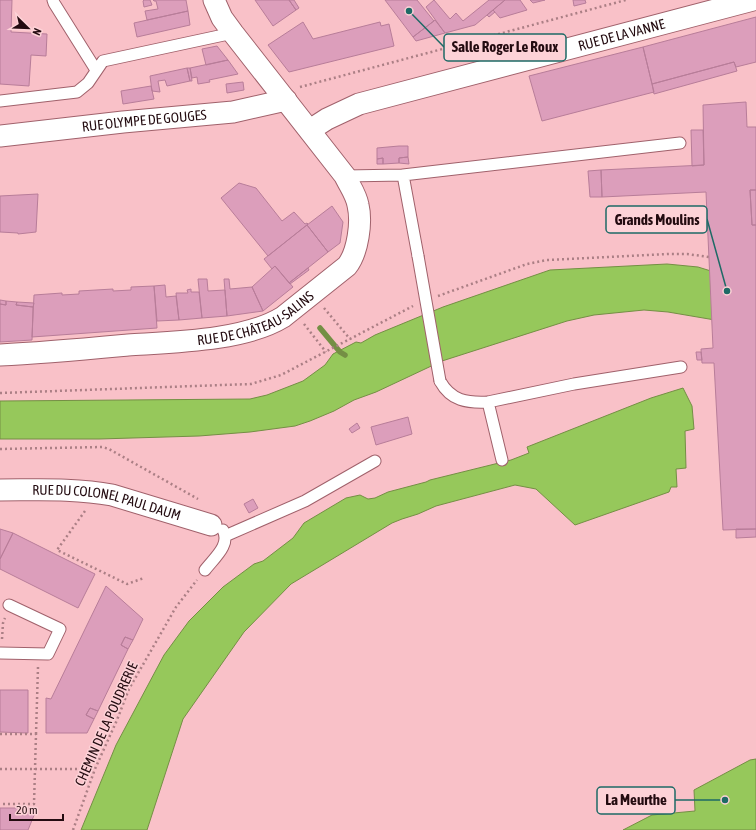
<svg xmlns="http://www.w3.org/2000/svg" width="756" height="830" viewBox="0 0 756 830" font-family="'Asap Condensed',sans-serif">
<style>
.water{fill:#96c85b;stroke:#748f44}
.lines{fill:none;stroke-linecap:round;stroke-linejoin:round}
.stream{stroke:#748f44;stroke-width:5.5}
.building{fill:#dc9ebb;stroke:#b87d99}
.service-casing{stroke:#a0616b;stroke-width:13}
.minor-casing{stroke:#a0616b;stroke-width:23}
.path{stroke:#ab7f85;stroke-width:2.5;stroke-dasharray:2 3;stroke-linecap:butt}
.service{stroke:#fff;stroke-width:11}
.minor{stroke:#fff;stroke-width:21}
.service-bridge-casing{stroke:#a0616b;stroke-width:13;stroke-linecap:butt}
.service-bridge{stroke:#fff;stroke-width:11}
.labels{text-anchor:middle;stroke-width:3;stroke-linejoin:round;paint-order:stroke}
.street-label{font-size:14px;fill:#230b10;stroke:#fdd2d7}
.leader{fill:none;stroke:#1e6a66;stroke-width:1.5}
.callout-dot{fill:#1e6a66;stroke:#fdd2d7;stroke-width:1.5}
.callout{fill:#fdd2d7;stroke:#1e6a66;stroke-width:1.5}
.callout-label{font-size:15px;text-anchor:middle;font-weight:bold;fill:#230b10}
</style>
<rect width="100%" height="100%" fill="#f9c1c8"/>
<path class="water" d="M 667,264 L 698,267 L 756,285 L 756,327 L 668,312 L 644,310 L 594,315 L 567,321 L 442,361 L 376,392 L 354,400 L 334,411 L 310,421 L 295,426 L 250,432 L 199,436 L 99,439 L 0,439 L 0,401 L 250,399 L 267,395 L 303,381 L 325,365 L 333,354 L 356,342 L 361,343 L 375,335 L 443,307 L 550,270 Z
M 683,388 L 692,406 L 694,429 L 685,431 L 686,468 L 676,469 L 677,487 L 671,487 L 669,492 L 575,525 L 536,489 L 515,485 L 436,506 L 418,514 L 402,519 L 392,523 L 291,584 L 244,632 L 183,719 L 147,830 L 81,830 L 116,745 L 164,655 L 189,621 L 223,587 L 254,564 L 263,561 L 293,538 L 304,523 L 346,498 L 360,495 L 368,499 L 375,498 L 388,492 L 426,482 L 430,480 L 511,460 L 529,453 L 527,447 L 651,398 Z
M 756,759 L 756,830 L 623,830 L 652,815 L 695,811 L 694,790 L 750,760 Z"/>
<g class="lines">
<path class="stream" d="M 320,328 L 340,352 L 345,355"/>
</g>
<path class="building" d="M 0,0 L 12,0 L 11,32 L 47,34 L 46,56 L 31,55 L 29,86 L 0,84 Z
M 144,0 L 150,0 L 152,5 L 144,7 L 143,1 Z
M 153,0 L 186,0 L 188,11 L 147,20 L 145,11 L 158,9 L 156,1 L 154,1 Z
M 255,0 L 289,0 L 296,10 L 273,26 Z
M 289,0 L 294,0 L 299,8 L 296,10 Z
M 385,0 L 417,0 L 434,21 L 413,37 Z
M 434,0 L 450,19 L 456,13 L 463,21 L 489,0 L 505,0 L 475,25 L 445,33 L 426,7 Z
M 505,0 L 520,0 L 527,10 L 500,18 L 493,10 Z
M 530,0 L 545,0 L 533,3 Z
M 573,0 L 585,0 L 586,3 L 574,6 Z
M 493,10 L 495,12 L 489,17 L 487,15 Z
M 188,11 L 190,25 L 137,37 L 134,23 Z
M 756,17 L 756,62 L 736,67 L 734,62 L 652,84 L 643,47 Z
M 435,20 L 445,33 L 416,41 L 413,37 Z
M 303,22 L 313,39 L 380,22 L 381,26 L 389,24 L 394,46 L 289,72 L 268,45 Z
M 217,46 L 228,60 L 206,65 L 202,49 Z
M 643,47 L 654,92 L 542,121 L 529,76 Z
M 228,60 L 238,74 L 209,80 L 210,82 L 198,84 L 197,77 L 192,78 L 190,68 Z
M 734,62 L 737,71 L 654,94 L 652,84 Z
M 187,68 L 190,68 L 192,81 L 190,81 Z
M 187,68 L 190,81 L 167,86 L 165,80 L 158,81 L 160,92 L 152,91 L 150,76 Z
M 243,82 L 244,90 L 227,93 L 226,84 Z
M 151,86 L 154,99 L 123,104 L 121,91 Z
M 746,102 L 747,127 L 756,127 L 756,190 L 750,190 L 752,225 L 756,225 L 756,529 L 723,530 L 714,363 L 702,363 L 701,349 L 713,348 L 706,192 L 602,197 L 601,170 L 704,165 L 703,105 Z
M 691,130 L 703,130 L 704,165 L 692,166 Z
M 399,146 L 408,146 L 408,157 L 399,158 L 399,163 L 383,164 L 383,158 L 377,159 L 377,148 Z
M 408,157 L 409,164 L 399,163 L 399,158 Z
M 383,158 L 383,164 L 377,164 L 377,159 Z
M 601,170 L 602,197 L 590,197 L 588,171 Z
M 239,183 L 256,188 L 282,221 L 294,212 L 305,224 L 307,223 L 308,224 L 268,256 L 221,198 Z
M 750,190 L 756,190 L 756,225 L 752,225 Z
M 38,194 L 36,232 L 18,234 L 18,233 L 0,232 L 0,196 Z
M 332,206 L 343,222 L 340,243 L 328,252 L 307,225 Z
M 307,225 L 328,252 L 289,283 L 275,266 L 272,269 L 264,259 Z
M 275,266 L 293,287 L 263,311 L 252,287 Z
M 308,268 L 309,270 L 290,284 L 289,283 Z
M 198,279 L 207,279 L 208,291 L 225,290 L 227,316 L 202,318 Z
M 224,279 L 229,279 L 230,289 L 252,287 L 263,311 L 227,316 Z
M 165,285 L 166,297 L 176,296 L 179,320 L 157,321 L 154,286 Z
M 154,286 L 157,328 L 32,337 L 34,295 L 62,293 L 62,295 L 79,294 L 79,291 L 113,289 L 113,291 L 131,290 L 131,287 Z
M 191,289 L 191,292 L 199,292 L 202,318 L 179,320 L 176,293 L 188,293 L 187,290 Z
M 0,300 L 6,301 L 6,305 L 0,304 Z
M 6,301 L 17,302 L 16,305 L 33,307 L 32,340 L 0,342 L 0,304 L 6,305 Z
M 17,302 L 34,303 L 33,307 L 16,305 Z
M 696,352 L 701,352 L 702,360 L 697,360 Z
M 408,417 L 412,434 L 376,445 L 371,427 Z
M 357,423 L 360,428 L 352,433 L 349,429 Z
M 253,499 L 258,508 L 249,513 L 244,504 Z
M 0,529 L 13,533 L 0,559 Z
M 736,529 L 756,529 L 756,537 L 736,538 Z
M 13,533 L 95,574 L 78,608 L 0,569 L 0,559 Z
M 106,586 L 143,619 L 133,640 L 125,637 L 121,645 L 128,649 L 98,711 L 90,708 L 86,715 L 94,719 L 87,733 L 46,733 L 46,698 L 51,699 Z
M 125,637 L 133,640 L 128,649 L 121,645 Z
M 0,690 L 28,690 L 28,733 L 0,732 Z
M 90,708 L 98,711 L 94,719 L 86,715 Z
M 0,808 L 37,808 L 28,830 L 0,830 Z"/>
<g class="lines">
<g class="service-casing">
<path id="service" d="M 53,0 L 54,3 L 96,70
M 0,101 L 77,92 L 88,83 L 103,61 L 233,33
M 403,175 L 418,256
M 345,176 L 403,175 L 680,143
M 440,381 C 451,401 467,403 488,402 L 574,384 L 681,367
M 488,402 L 502,460
M 225,536 L 305,501 L 375,461
M 205,570 C 214,558 231,545 223,530
M 0,653 L 48,654 L 60,629 L 9,605"/>
</g>
<g class="minor-casing">
<g id="minor">
<path id="s1" d="M 310,130 L 327,119 L 359,104 L 753,0"/>
<path id="s2" d="M 0,136 L 123,122 L 233,112 L 286,100"/>
<path id="s3" d="M 0,355 C 43,353 85,349 128,345 C 174,342 244,341 283,317 L 347,266 C 358,252 362,222 358,205 C 356,194 349,185 345,176 L 233,33 L 222,18 L 214,0"/>
<path id="s4" d="M 0,490 C 37,490 75,488 112,495 L 211,525"/>
</g>
</g>
<path class="path" d="M 300,87 L 626,0
M 438,296 L 527,264 L 547,260 L 669,254 L 687,254 L 709,257
M 324,308 L 350,339
M 304,324 L 326,352
M 0,393 L 251,384 L 281,375 L 413,306
M 0,449 L 102,447 L 109,449 L 198,499
M 85,511 L 57,550 L 127,584 L 144,578
M 2,639 L 3,623 L 5,618
M 0,734 L 36,734 L 34,804 L 0,804
M 36,734 L 38,667
M 0,769 L 95,769
M 73,830 L 95,769 L 117,720 L 129,689 L 176,607 L 197,580"/>
<use href="#service" class="service"/>
<use href="#minor" class="minor"/>
<g class="service-bridge-casing">
<path id="service-bridge" d="M 418,256 L 440,381"/>
</g>
<use href="#service-bridge" class="service-bridge"/>
</g>
<g class="labels">
<g class="street-label">
<text dy="5" stroke="none"><textPath href="#s1" startOffset="327">RUE DE LA VANNE</textPath></text>
<text dy="5" stroke="none"><textPath href="#s2" startOffset="145">RUE OLYMPE DE GOUGES</textPath></text>
<text dy="5" stroke="none"><textPath href="#s3" startOffset="261">RUE DE CHÂTEAU-SALINS</textPath></text>
<text dy="5" stroke="none"><textPath href="#s4" startOffset="108">RUE DU COLONEL PAUL DAUM</textPath></text>
<text transform="translate(106 724) rotate(-66)" y="5">CHEMIN DE LA POUDRERIE</text>
</g>
</g>
<path class="leader" d="M409 11L444 47M727 291L707 219M725 800L675 800"/>
<g class="callout-dot">
<circle cx="409" cy="11" r="4"/>
<circle cx="727" cy="291" r="4"/>
<circle cx="725" cy="800" r="4"/>
</g>
<g class="callout">
<rect x="444" y="34" width="122" height="27" rx="4"/>
<rect x="606" y="206" width="101" height="27" rx="4"/>
<rect x="597" y="787" width="78" height="27" rx="4"/>
</g>
<g class="callout-label">
<text x="505" y="52">Salle Roger Le Roux</text>
<text x="657" y="225">Grands Moulins</text>
<text x="636" y="805">La Meurthe</text>
</g>
<g transform="translate(28 28) rotate(113)" stroke="#fdd2d7" stroke-width="3" paint-order="stroke">
<path d="M0-3L7 15L0 10L-7 15Z" fill="#230b10"/>
<text y="-6" font-size="11" font-weight="bold" text-anchor="middle" fill="#230b10">N</text>
</g>
<path d="M10 814v6h53v-6" fill="none" stroke="#230b10" stroke-width="2"/>
<text x="16" y="814" font-size="12" fill="#230b10" stroke="#fdd2d7" stroke-width="3" paint-order="stroke">20 m</text>
</svg>
